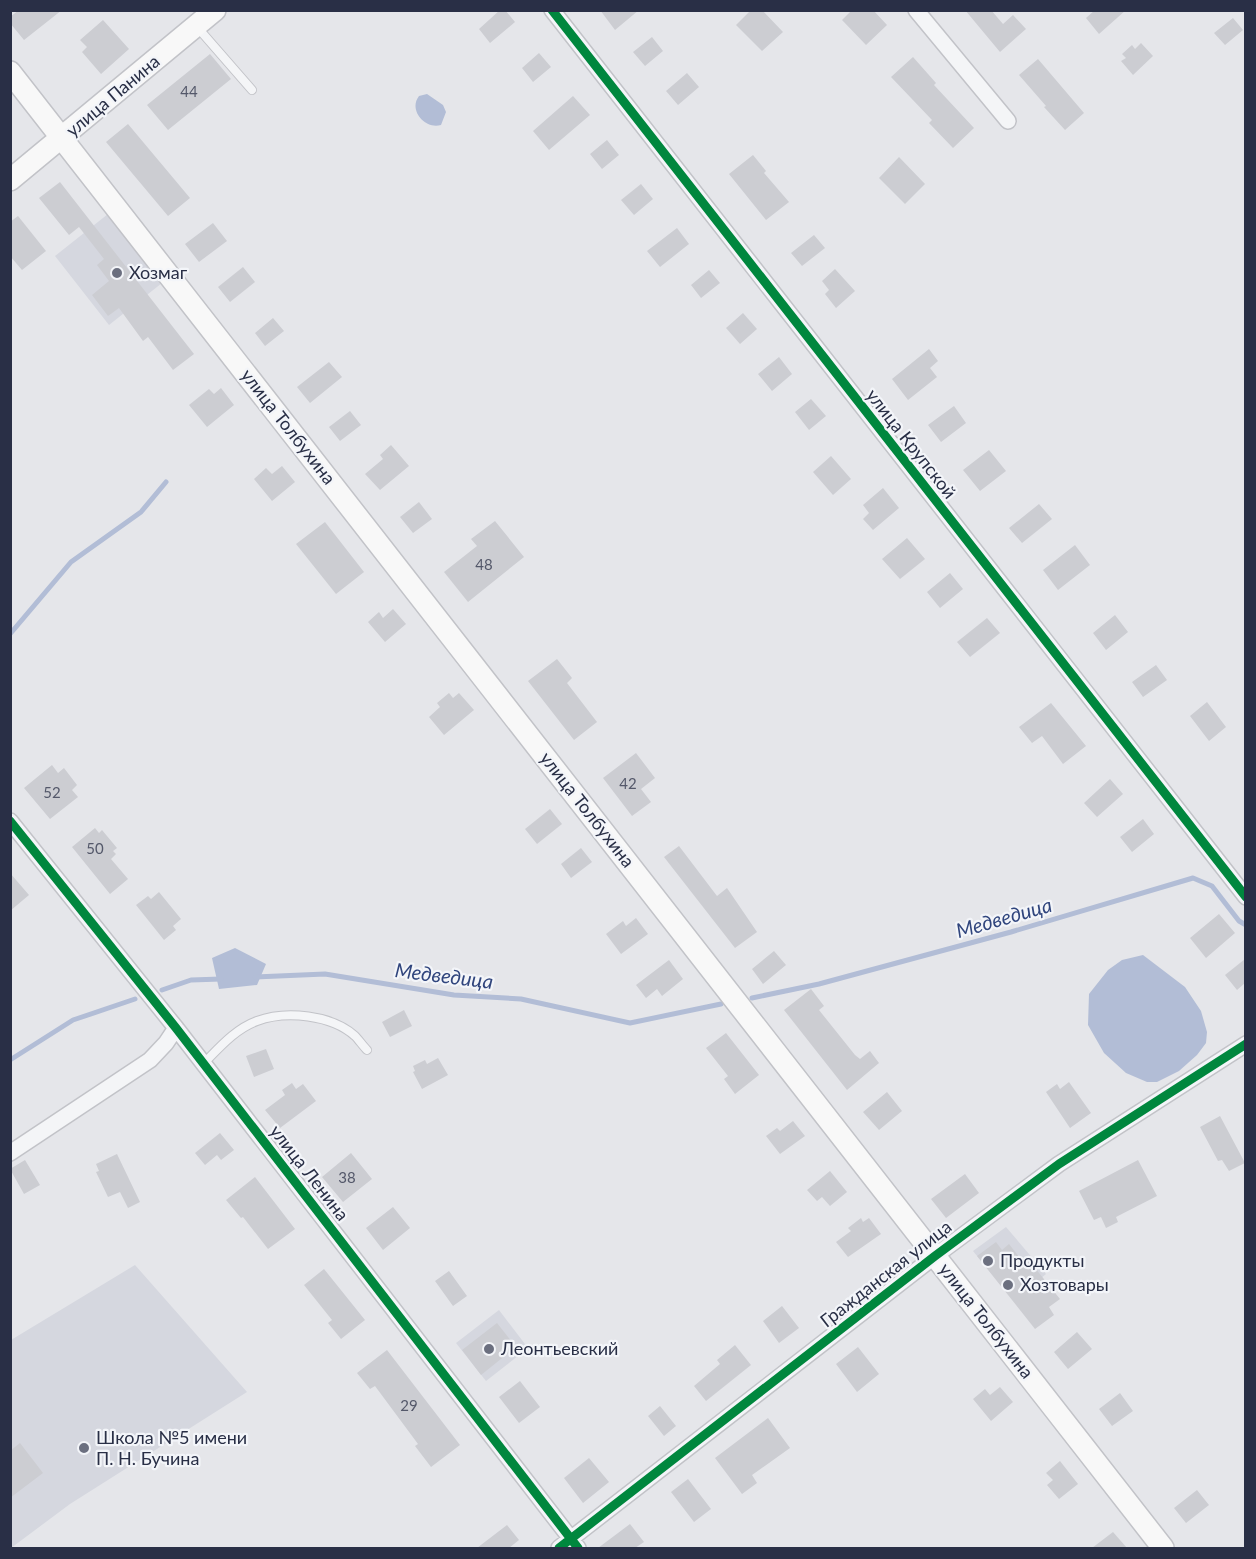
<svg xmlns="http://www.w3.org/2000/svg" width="1256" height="1559" viewBox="0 0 1256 1559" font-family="Lato,sans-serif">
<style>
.built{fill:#d5d7df}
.water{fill:#b2bdd6}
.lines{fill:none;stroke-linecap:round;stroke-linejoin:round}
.stream{stroke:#b2bdd6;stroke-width:5}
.building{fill:#cccdd2}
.lane-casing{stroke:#c2c3c8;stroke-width:10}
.street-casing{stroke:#c2c3c8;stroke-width:18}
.secondary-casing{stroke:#c2c3c8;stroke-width:24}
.lane{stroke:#f4f5f7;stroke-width:8}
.street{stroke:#f4f5f7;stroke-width:15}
.secondary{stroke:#f8f8f8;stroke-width:21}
.cycleway-casing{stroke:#f3f5f9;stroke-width:13}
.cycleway{stroke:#00873e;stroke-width:9}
.poi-dot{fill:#6b6f7f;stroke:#f3f5f9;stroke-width:2}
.labels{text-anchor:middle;stroke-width:4.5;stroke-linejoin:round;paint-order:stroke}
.number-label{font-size:15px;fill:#54586a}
.street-label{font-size:18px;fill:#292f46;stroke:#f3f5f9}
.poi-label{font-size:18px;fill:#292f46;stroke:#f3f5f9;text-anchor:start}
.water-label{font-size:20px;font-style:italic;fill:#30457d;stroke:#f3f5f9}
</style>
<rect width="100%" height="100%" fill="#e5e6ea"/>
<path class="built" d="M 108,214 L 162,283 L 109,325 L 55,256 Z
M 1006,1227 L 1046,1274 L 1014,1301 L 973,1251 Z
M 135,1265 L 247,1392 L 70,1504 L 11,1548 L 11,1340 Z
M 499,1310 L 528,1348 L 486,1381 L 456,1343 Z"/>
<path class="water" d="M 427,94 L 443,105 L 446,112 L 441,125 C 425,130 408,110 419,96 Z
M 235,948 L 266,964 L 257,985 L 219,989 L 212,958 Z
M 1143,955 L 1185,987 L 1201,1011 L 1207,1032 L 1206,1043 L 1197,1055 L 1179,1071 L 1157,1082 L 1147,1082 L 1126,1073 L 1104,1053 L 1088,1025 L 1089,994 L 1108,970 L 1122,960 Z"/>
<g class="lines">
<path class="stream" d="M 10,634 L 71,562 L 141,512 L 166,482
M 255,977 L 325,974 L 454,995 L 521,999 L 630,1023 L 721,1004
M 162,990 L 191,980 L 221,979
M 752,998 L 819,984 L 1011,932 L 1193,878 L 1212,886 L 1239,921 L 1246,925
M 10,1060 L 73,1020 L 135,999"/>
</g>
<path class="building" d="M 19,10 L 62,10 L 24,40 L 10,23 L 10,17 Z
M 500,10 L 505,10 L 515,22 L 490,43 L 479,29 Z
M 600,10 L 639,10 L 615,30 Z
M 751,10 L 762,10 L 783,32 L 762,51 L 736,25 Z
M 852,10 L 873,10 L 887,25 L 866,45 L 842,20 Z
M 965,10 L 991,10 L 1003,24 L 1013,15 L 1026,29 L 1000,52 Z
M 1095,10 L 1126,10 L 1099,34 L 1086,18 Z
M 1233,18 L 1243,30 L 1225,45 L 1214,33 Z
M 103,20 L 129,49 L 101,74 L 82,52 L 87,47 L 80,40 Z
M 652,37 L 663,51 L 645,66 L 633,52 Z
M 1141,43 L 1153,56 L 1133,75 L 1121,61 L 1126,58 L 1122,54 L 1132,45 L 1135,49 Z
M 539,53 L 551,67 L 533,82 L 522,68 Z
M 210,54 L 231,79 L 168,130 L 147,105 Z
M 913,57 L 936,83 L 934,85 L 974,128 L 953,148 L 929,123 L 932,120 L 891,77 Z
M 1038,59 L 1084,113 L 1065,130 L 1044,107 L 1046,106 L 1019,75 Z
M 687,73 L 699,87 L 678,105 L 666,91 Z
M 573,96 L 590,115 L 549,150 L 533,131 Z
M 128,124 L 190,198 L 168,216 L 106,142 Z
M 607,140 L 619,155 L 602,169 L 590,154 Z
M 753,155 L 766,171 L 764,173 L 789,202 L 766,220 L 729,174 Z
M 899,157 L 925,184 L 905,204 L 879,178 Z
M 60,182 L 194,354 L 173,370 L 148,337 L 143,341 L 119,308 L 108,316 L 92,295 L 109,281 L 97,265 L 104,259 L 79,227 L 69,235 L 39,198 Z
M 641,184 L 653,199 L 634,215 L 621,200 Z
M 18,216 L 46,251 L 22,270 L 10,256 L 10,222 Z
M 213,223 L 227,241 L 199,262 L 185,244 Z
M 677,228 L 689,244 L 660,267 L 647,251 Z
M 814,235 L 825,248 L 802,266 L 791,253 Z
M 243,267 L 255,282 L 230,302 L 218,287 Z
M 835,269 L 855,291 L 836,308 L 825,294 L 829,290 L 822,281 Z
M 709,270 L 720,283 L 701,298 L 691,285 Z
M 743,313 L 757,329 L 740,344 L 726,328 Z
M 273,318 L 284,331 L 265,346 L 255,333 Z
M 929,349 L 938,361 L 930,368 L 937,377 L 908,400 L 892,379 Z
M 779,357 L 792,374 L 772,391 L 758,374 Z
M 329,362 L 342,377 L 310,403 L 297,387 Z
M 221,388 L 234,405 L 207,427 L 189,405 L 209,389 L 214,394 Z
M 811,399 L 826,416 L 809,430 L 795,412 Z
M 954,406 L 966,423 L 941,442 L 928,425 Z
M 350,411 L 361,425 L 340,441 L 329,427 Z
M 391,445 L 409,466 L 380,490 L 365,474 L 383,459 L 380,455 Z
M 989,450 L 1006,471 L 980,491 L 963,470 Z
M 831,456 L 851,479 L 833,495 L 813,472 Z
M 282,466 L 295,482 L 272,501 L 254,479 L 266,468 L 272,474 Z
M 883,488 L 899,508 L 873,530 L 863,519 L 869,513 L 863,505 Z
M 419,502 L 432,519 L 413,533 L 400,517 Z
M 1039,504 L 1052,519 L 1022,543 L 1009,528 Z
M 495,521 L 524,557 L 468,602 L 444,572 L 477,546 L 471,539 Z
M 325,522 L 364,572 L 336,594 L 296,544 Z
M 907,538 L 925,559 L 900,579 L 882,559 Z
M 1075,545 L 1090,565 L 1058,590 L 1043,570 Z
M 950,573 L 963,589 L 940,608 L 927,592 Z
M 393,609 L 406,624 L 385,642 L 368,622 L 379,612 L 383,618 Z
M 1115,615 L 1128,632 L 1106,650 L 1093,633 Z
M 987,618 L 1000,633 L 970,657 L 957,642 Z
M 557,659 L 572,678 L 567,683 L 597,722 L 574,740 L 528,681 Z
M 1156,665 L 1167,680 L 1143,697 L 1132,682 Z
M 449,693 L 453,698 L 459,693 L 474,710 L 444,735 L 429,717 L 440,707 L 437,703 Z
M 1207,702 L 1226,727 L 1209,741 L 1190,716 Z
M 1051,703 L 1086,746 L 1063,764 L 1042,736 L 1032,743 L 1019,727 Z
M 636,753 L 655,778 L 641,789 L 651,802 L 632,816 L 603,778 Z
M 52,765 L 58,773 L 64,768 L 77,785 L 72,790 L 78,797 L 50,819 L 24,788 Z
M 1110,779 L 1123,794 L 1097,817 L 1084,803 Z
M 550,809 L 562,824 L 537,844 L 525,829 Z
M 1143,819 L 1154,834 L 1132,852 L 1120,837 Z
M 95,828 L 99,833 L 102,830 L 117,848 L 113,851 L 116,854 L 111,859 L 128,879 L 110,894 L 72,847 Z
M 679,846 L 717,896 L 727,888 L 757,932 L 735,948 L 664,857 Z
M 581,848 L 592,862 L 571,878 L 561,864 Z
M 10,873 L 29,895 L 10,911 Z
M 159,892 L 181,919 L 173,926 L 176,930 L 164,940 L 136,905 L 148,896 L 151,899 Z
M 1219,914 L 1235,933 L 1206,958 L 1190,938 Z
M 636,918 L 648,934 L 621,954 L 606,934 L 623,921 L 626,926 Z
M 774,951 L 786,965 L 763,984 L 752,969 Z
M 1245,959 L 1245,983 L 1237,990 L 1225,975 Z
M 669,960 L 683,979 L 662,996 L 657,989 L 646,998 L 636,985 Z
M 811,989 L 824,1006 L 819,1010 L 855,1055 L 860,1059 L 870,1051 L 879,1063 L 847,1090 L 784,1010 Z
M 404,1010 L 412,1026 L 390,1037 L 382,1022 Z
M 726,1033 L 759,1075 L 735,1094 L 724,1079 L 728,1076 L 706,1048 Z
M 266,1049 L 274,1069 L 254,1077 L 246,1056 Z
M 438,1058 L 448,1075 L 422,1089 L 413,1072 L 415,1071 L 413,1066 L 425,1060 L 427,1064 Z
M 1069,1082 L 1091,1113 L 1070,1128 L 1046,1092 L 1057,1084 L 1060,1089 Z
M 292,1083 L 296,1089 L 303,1084 L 316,1101 L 280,1128 L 265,1110 L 285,1095 L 282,1090 Z
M 887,1092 L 902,1111 L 879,1130 L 863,1112 Z
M 1220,1116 L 1245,1163 L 1229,1171 L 1222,1160 L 1218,1161 L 1200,1127 Z
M 793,1121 L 805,1136 L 780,1154 L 766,1136 L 777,1128 L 780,1131 Z
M 220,1133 L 234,1150 L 221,1160 L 217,1155 L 205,1165 L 195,1153 Z
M 351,1153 L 372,1179 L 343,1202 L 322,1177 Z
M 117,1154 L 140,1202 L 128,1208 L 120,1192 L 108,1197 L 96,1172 L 99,1171 L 96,1164 Z
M 25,1160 L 40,1185 L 24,1194 L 10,1169 Z
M 1138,1160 L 1157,1196 L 1116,1217 L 1118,1222 L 1106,1228 L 1101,1217 L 1094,1220 L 1079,1191 Z
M 830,1171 L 847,1192 L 830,1206 L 822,1197 L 817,1201 L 807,1190 Z
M 965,1174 L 979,1193 L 946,1218 L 931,1199 Z
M 255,1177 L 295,1229 L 268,1249 L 243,1217 L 241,1218 L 226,1200 Z
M 393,1207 L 410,1228 L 383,1250 L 366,1228 Z
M 861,1218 L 863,1222 L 869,1218 L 881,1234 L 848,1257 L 836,1242 L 851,1231 L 848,1228 Z
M 996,1242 L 1002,1250 L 1009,1244 L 1023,1262 L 1027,1258 L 1060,1299 L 1049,1307 L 1054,1315 L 1035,1329 L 977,1256 Z
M 324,1269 L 365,1320 L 341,1339 L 328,1323 L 332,1320 L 304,1285 Z
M 449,1271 L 467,1296 L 453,1306 L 435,1281 Z
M 782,1306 L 799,1328 L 779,1343 L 763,1321 Z
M 497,1323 L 516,1347 L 481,1375 L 462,1350 Z
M 1077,1332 L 1092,1349 L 1068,1369 L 1054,1352 Z
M 735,1345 L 751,1365 L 706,1401 L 694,1386 L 720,1364 L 717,1360 Z
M 858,1347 L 879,1374 L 857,1392 L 836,1364 Z
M 387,1350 L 460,1445 L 431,1467 L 415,1446 L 418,1444 L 375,1386 L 370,1389 L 357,1373 Z
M 520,1381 L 540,1407 L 519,1423 L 499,1397 Z
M 1000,1387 L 1013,1402 L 991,1421 L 973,1399 L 985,1389 L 990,1395 Z
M 1120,1393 L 1133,1411 L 1112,1426 L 1099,1409 Z
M 660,1406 L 676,1426 L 664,1436 L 648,1416 Z
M 768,1418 L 790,1448 L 752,1475 L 757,1483 L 742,1494 L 715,1458 Z
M 20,1443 L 43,1473 L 10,1498 L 10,1451 Z
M 589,1458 L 609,1482 L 583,1503 L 564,1478 Z
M 1060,1461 L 1078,1484 L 1059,1499 L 1047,1485 L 1053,1480 L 1046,1473 Z
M 688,1479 L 711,1509 L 694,1522 L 671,1492 Z
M 1197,1490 L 1209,1505 L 1186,1523 L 1174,1508 Z
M 630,1524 L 644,1542 L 635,1548 L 598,1548 Z
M 507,1525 L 519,1540 L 509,1548 L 477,1548 Z
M 1113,1532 L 1127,1548 L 1092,1548 Z"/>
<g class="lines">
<g class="lane-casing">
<path id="lane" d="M 198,28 L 252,90
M 203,1064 C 219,1048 235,1029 257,1021 C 286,1010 332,1015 355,1036 C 359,1040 363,1046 367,1050"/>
</g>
<g class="street-casing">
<path id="street" d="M 552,10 L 1246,897
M 916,10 L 1008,121
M 10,821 L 176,1028 L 578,1548
M 10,1153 L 150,1060 L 166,1043 L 176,1028
M 559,1548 L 935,1256 L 1059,1164 L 1246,1044"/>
</g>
<g class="secondary-casing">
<path id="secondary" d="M 10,72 L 1163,1548
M 10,180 L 215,10"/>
</g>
<use href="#lane" class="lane"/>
<use href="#street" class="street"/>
<use href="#secondary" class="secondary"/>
<g class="cycleway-casing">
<path id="cycleway" d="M 552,10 L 1246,897
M 10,821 L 176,1028 L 578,1548
M 559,1548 L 935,1256 L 1059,1164 L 1246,1044"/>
</g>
<use href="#cycleway" class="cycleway"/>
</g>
<g class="poi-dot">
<circle cx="117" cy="273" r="6"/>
<circle cx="988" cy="1261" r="6"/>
<circle cx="1008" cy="1285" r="6"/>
<circle cx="489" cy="1349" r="6"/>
<circle cx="84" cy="1448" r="6"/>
</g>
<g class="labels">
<g class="number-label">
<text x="189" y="97">44</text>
<text x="484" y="570">48</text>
<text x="628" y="789">42</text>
<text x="52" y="798">52</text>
<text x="95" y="854">50</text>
<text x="347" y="1183">38</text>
<text x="409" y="1411">29</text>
</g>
<g class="street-label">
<text transform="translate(113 96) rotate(-40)" y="6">улица Панина</text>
<text transform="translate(288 427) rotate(52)" y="6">улица Толбухина</text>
<text transform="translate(911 444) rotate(52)" y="6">улица Крупской</text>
<text transform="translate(587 810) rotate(52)" y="6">улица Толбухина</text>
<text transform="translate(309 1173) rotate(52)" y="6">улица Ленина</text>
<text transform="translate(886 1274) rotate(-38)" y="6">Гражданская улица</text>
<text transform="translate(986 1321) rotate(52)" y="6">улица Толбухина</text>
</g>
<g class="poi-label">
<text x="129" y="279">Хозмаг</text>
<text x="1000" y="1267">Продукты</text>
<text x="1020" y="1291">Хозтовары</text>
<text x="501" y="1355">Леонтьевский</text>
<text x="96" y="1444">Школа №5 имени<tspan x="96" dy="21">П. Н. Бучина</tspan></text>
</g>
<g class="water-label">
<text transform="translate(1004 918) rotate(-16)" y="7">Медведица</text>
<text transform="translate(444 976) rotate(7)" y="7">Медведица</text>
</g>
</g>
<rect width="1256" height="1559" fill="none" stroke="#292f46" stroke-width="24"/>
</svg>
